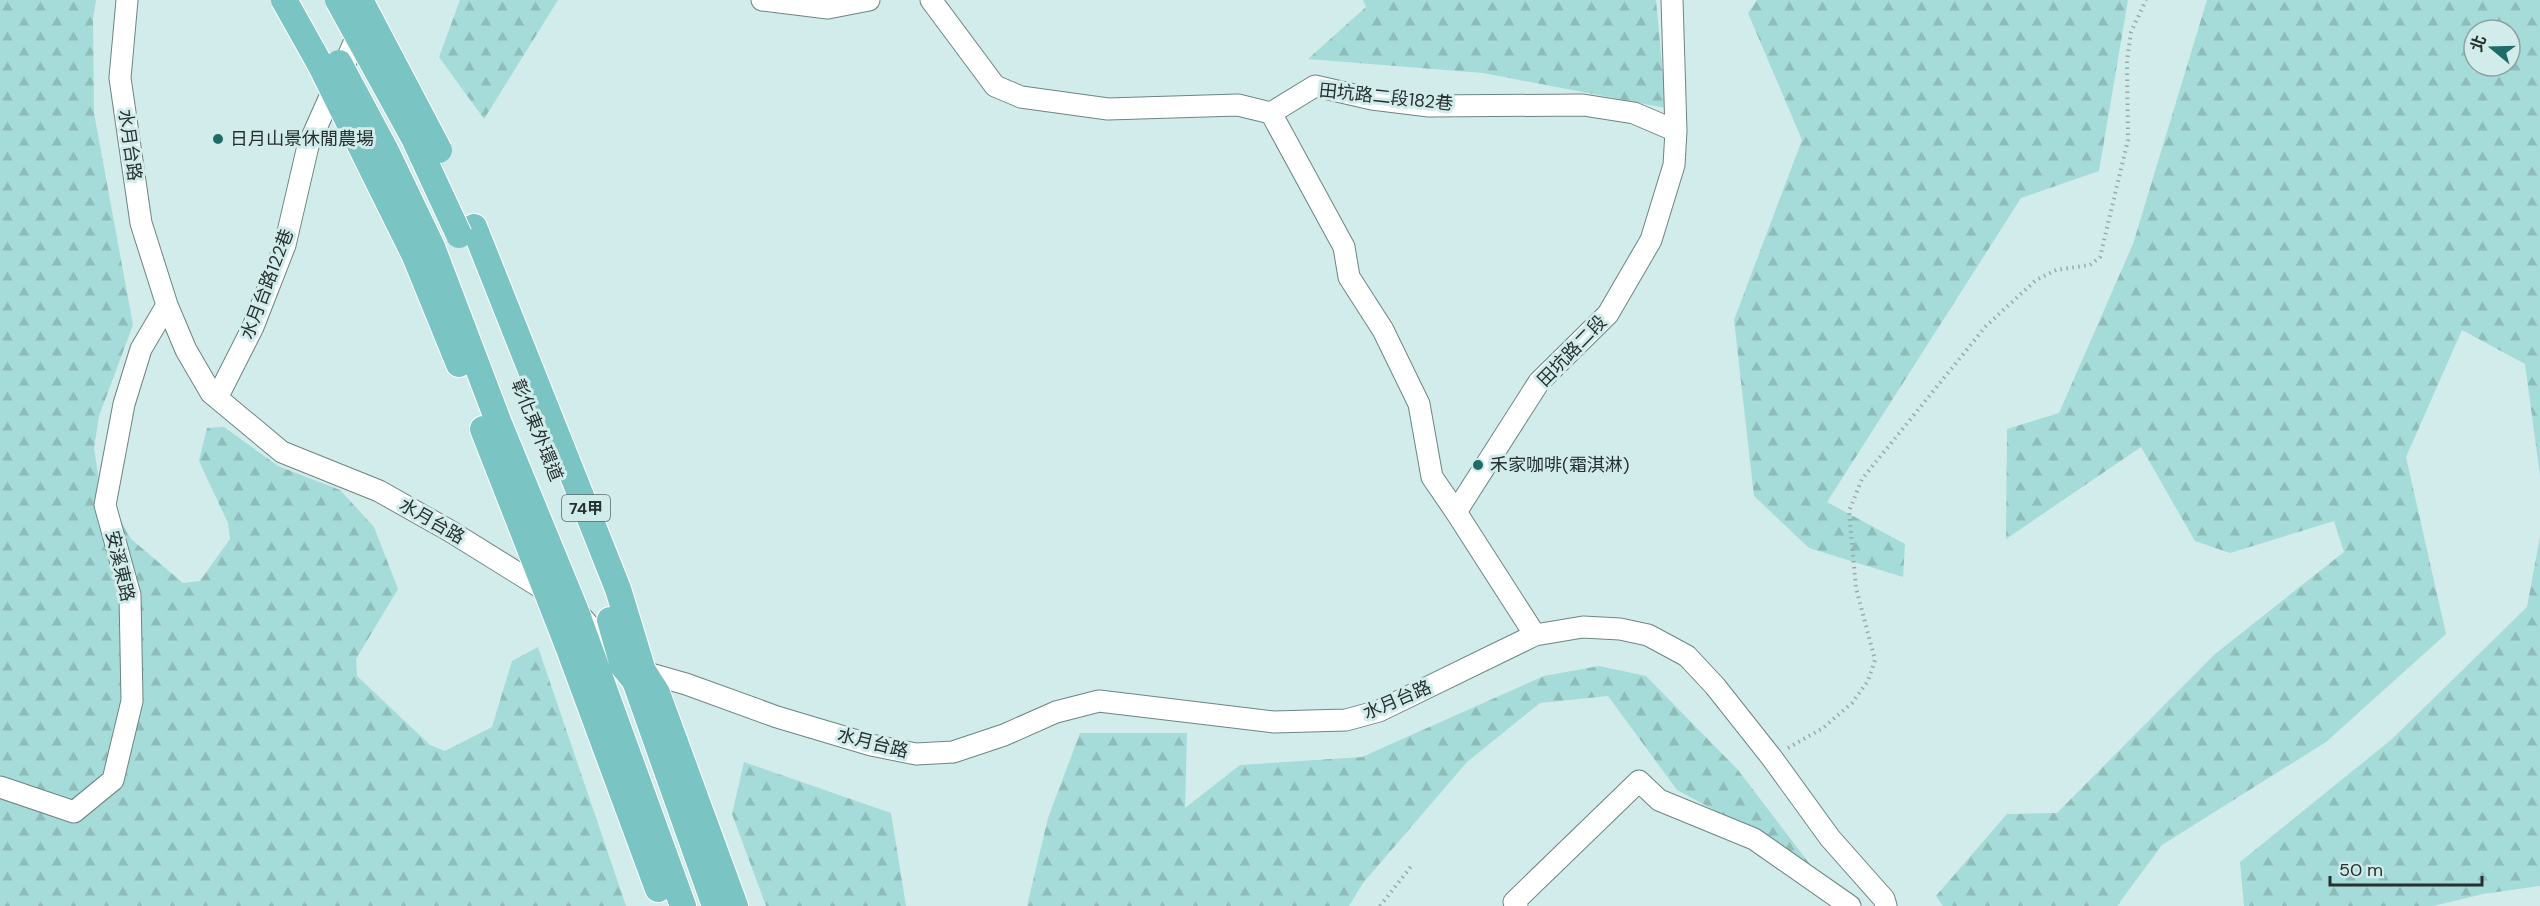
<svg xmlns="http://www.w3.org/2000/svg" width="2540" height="906" viewBox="0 0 2540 906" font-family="'DM Sans','Noto Sans TC',sans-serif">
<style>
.forest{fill:url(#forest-firs);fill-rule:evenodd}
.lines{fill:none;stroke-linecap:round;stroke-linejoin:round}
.minor-casing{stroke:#6c8583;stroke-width:23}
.major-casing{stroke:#fff;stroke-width:28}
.path{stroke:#96aaa9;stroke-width:4;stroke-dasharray:1.5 4.5;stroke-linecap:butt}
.minor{stroke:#fff;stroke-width:21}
.major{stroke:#7ac5c4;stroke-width:26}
.major-bridge-casing{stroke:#fff;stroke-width:28;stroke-linecap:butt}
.major-bridge{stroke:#7ac5c4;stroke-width:26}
.poi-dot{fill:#1f6b68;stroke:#d2eceb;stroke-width:2}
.labels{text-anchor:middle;stroke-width:6;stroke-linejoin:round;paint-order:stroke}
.shield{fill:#d2eceb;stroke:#5a6868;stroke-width:1.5}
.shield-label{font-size:16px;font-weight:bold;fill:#263030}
.street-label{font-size:18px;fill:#263030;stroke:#d2eceb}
.poi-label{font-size:18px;fill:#263030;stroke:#d2eceb;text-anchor:start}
</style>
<defs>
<pattern id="forest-firs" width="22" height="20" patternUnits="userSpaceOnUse" patternTransform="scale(1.5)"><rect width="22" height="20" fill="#a5dbd8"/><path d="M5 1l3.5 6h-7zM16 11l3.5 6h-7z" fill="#8ebcba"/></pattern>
</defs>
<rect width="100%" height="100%" fill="#d2eceb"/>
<path class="forest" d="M 0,0 L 96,0 L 93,19 L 94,113 L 133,325 L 99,416 L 94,448 L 99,481 L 131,539 L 183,583 L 200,581 L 230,539 L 228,523 L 199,461 L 207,428 L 224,427 L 278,466 L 340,490 L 374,527 L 398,589 L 356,659 L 357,676 L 430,745 L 445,751 L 492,727 L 512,661 L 538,647 L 626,906 L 0,906 Z
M 460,0 L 558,0 L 484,119 L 439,57 Z
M 1363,0 L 1656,0 L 1666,108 L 1483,73 L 1308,59 L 1366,7 Z
M 1757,0 L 2128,0 L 2099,171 L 2021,198 L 1827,502 L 1905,544 L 1903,577 L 1809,548 L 1754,496 L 1734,320 L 1802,140 L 1748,13 Z
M 2207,0 L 2540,0 L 2540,476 L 2525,364 L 2462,330 L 2406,457 L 2446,634 L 2326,742 L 2162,845 L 2117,906 L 1943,906 L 1936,896 L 2007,814 L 2057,813 L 2215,654 L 2344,552 L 2334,521 L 2230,553 L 2195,541 L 2141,447 L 2006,539 L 2007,429 L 2059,413 L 2133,244 ZM 2474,30 L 2510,30 L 2510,66 L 2474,66 Z
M 2540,536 L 2540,886 L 2483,894 L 2433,906 L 2244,906 L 2240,862 L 2392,739 L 2527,607 Z
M 1599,666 L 1646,676 L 1738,770 L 1822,880 L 1746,827 L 1677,790 L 1608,696 L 1540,703 L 1467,762 L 1363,883 L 1349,906 L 1027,906 L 1048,818 L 1080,733 L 1187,733 L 1185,808 L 1240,765 L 1362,757 L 1544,676 Z
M 744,762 L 891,813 L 906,906 L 766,906 L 732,814 Z"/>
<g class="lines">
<g class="minor-casing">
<path id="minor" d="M 127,0 L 120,78 L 141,223 L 167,305 L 186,350 L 211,393 L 282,452 L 379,491 L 450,531 L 553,595
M 762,0 L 828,8 L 869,0
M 931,0 L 995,86 L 1021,97 L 1108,109 L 1238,105 L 1271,113 L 1315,86 L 1372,99 L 1429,106 L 1583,105 L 1634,113 L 1676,131
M 1271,113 L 1344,247 L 1349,277 L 1383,330 L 1419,404 L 1432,477 L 1456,512
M 217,398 L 253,327 L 285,245 L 308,146 L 362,25
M 580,615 L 623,666 L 686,684 L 777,717 L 871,745 L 916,754 L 953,752 L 1004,735 L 1056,712 L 1099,701 L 1274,722 L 1346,720 L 1379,711 L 1535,635 L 1583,627 L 1620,629 L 1648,635 L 1687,656 L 1715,686 L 1772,758 L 1830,838 L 1884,899 L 1886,906
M 1535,635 L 1456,512 L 1539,382 L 1608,314 L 1651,240 L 1674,165 L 1676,131 L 1672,0
M 0,787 L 74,812 L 113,780 L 132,701 L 130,595 L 105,505 L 124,404 L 141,349 L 167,305
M 1517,906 L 1514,902 L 1639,781 L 1659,800 L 1754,839 L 1850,906"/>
</g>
<g class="major-casing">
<path id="major" d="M 474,227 L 618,589 L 643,671 L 657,693 L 735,906
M 432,247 L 500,426 L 575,609 L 683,906
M 415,256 L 459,364
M 483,429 L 568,646 L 658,889
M 610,620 L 623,666 L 635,681 L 715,906"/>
</g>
<path class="path" d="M 1788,748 L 1823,728 L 1852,703 L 1868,681 L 1875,660 L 1856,588 L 1849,511 L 1862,479 L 1986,326 L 2036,280 L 2056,270 L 2090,265 L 2100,257 L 2128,140 L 2127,61 L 2131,32 L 2146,0
M 1380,906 L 1413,864"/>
<use href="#minor" class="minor"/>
<use href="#major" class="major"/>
<g class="major-bridge-casing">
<path id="major-bridge" d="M 284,0 L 321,66 L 415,256
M 338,0 L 414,138 L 459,235
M 360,0 L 439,150
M 339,63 L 386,151 L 432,247"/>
</g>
<use href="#major-bridge" class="major-bridge"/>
</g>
<g class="poi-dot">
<circle cx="218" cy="139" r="6"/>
<circle cx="1478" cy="465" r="6"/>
</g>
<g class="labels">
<rect class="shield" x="562" y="495" width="48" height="26" rx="4.5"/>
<g class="shield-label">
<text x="586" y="514">74甲</text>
</g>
<g class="street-label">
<text transform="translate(1386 97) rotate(6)" y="6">田坑路二段182巷</text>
<text transform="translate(130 145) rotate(82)" y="6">水月台路</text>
<text transform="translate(267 284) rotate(-69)" y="6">水月台路122巷</text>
<text transform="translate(1572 351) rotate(-46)" y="6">田坑路二段</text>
<text transform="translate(537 430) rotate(68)" y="6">彰化東外環道</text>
<text transform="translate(432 521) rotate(30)" y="6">水月台路</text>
<text transform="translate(120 566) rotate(77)" y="6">安溪東路</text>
<text transform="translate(1397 700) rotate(-23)" y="6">水月台路</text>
<text transform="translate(873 743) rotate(14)" y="6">水月台路</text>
</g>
<g class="poi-label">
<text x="230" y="145">日月山景休閒農場</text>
<text x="1490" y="471">禾家咖啡(霜淇淋)</text>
</g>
</g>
<g transform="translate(2492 48) rotate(289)"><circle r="28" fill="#d2eceb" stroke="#8da1a0" stroke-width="1.5"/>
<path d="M0-4.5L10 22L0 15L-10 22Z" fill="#1f6b68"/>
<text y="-9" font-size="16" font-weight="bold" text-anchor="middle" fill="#263030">北</text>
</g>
<path d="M2330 876v9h152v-9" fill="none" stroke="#263030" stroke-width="3"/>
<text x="2339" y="876" font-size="18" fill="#263030" stroke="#d2eceb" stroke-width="4.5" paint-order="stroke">50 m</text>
</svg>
